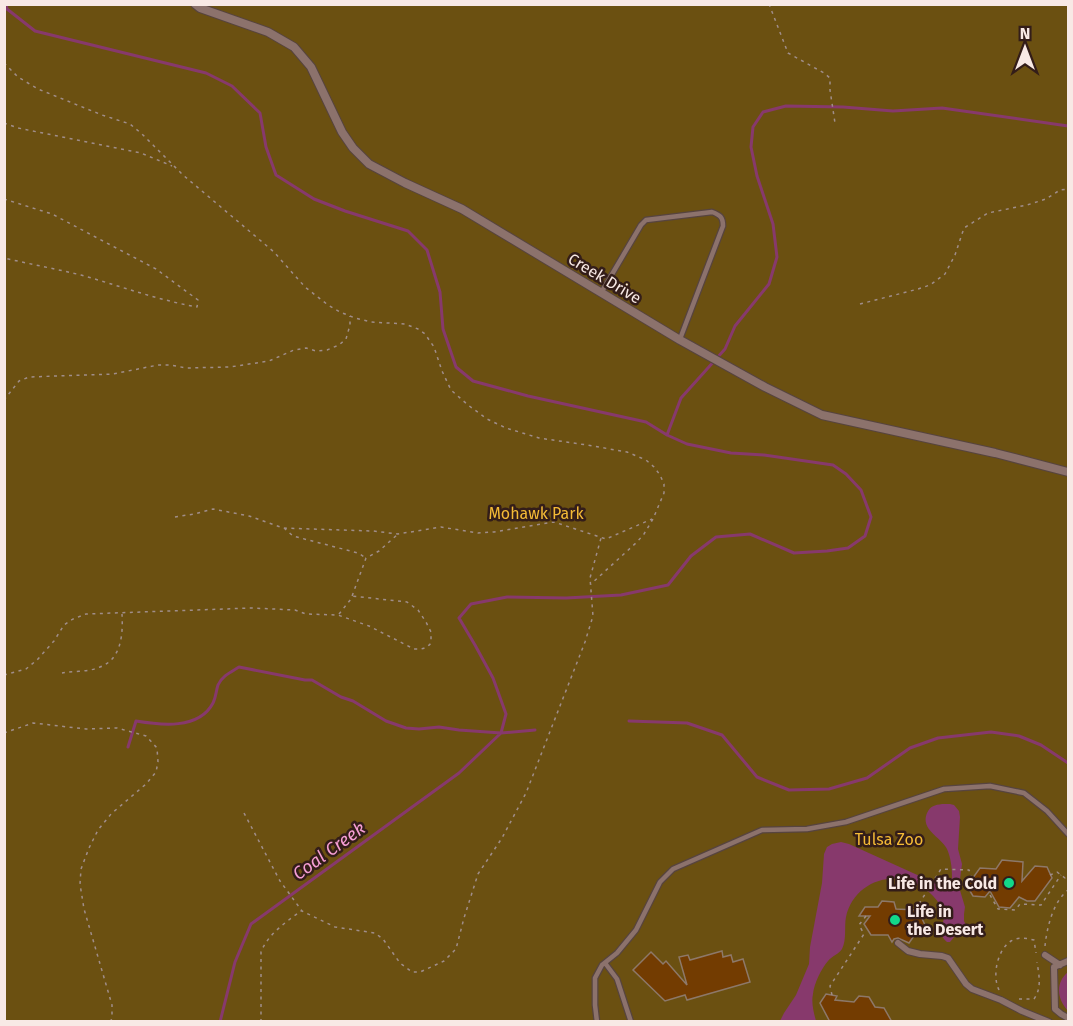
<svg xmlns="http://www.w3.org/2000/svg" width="1073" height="1026" viewBox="0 0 1073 1026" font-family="'Fira Sans',sans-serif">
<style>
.green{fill:#6b5011}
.water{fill:#87396c}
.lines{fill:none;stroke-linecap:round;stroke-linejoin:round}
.stream{stroke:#87396c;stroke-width:3}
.building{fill:#733c01;stroke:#8d7869;stroke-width:1.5}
.service-casing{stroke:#57443f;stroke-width:7}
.pedestrian-casing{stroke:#57443f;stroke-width:8}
.minor-casing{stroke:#57443f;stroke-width:10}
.path{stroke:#a08d89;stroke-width:1.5;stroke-dasharray:3 4.5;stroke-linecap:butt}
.service{stroke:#8c726c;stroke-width:4.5}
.pedestrian{stroke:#8c726c;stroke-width:6}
.minor{stroke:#8c726c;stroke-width:8}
.poi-dot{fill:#12d98a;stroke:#331d19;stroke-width:2}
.labels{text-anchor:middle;stroke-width:5;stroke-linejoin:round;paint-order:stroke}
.street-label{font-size:16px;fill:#f8e9e5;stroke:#331d19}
.park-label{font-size:16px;fill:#f5bb36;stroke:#331d19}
.poi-label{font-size:16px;font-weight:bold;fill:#f8e9e5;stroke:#331d19;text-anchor:end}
.water-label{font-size:18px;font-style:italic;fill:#f59dd3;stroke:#331d19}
</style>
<rect width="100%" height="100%" fill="#3d2722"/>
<path class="green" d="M 5,5 L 1068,5 L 1068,1021 L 5,1022 Z"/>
<path class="water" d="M 942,804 L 950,804 L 954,805 L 959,811 L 960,817 L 958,849 L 962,864 L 959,887 L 965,907 L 964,914 L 964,921 L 967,927 L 966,932 L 962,934 L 955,936 L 950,942 L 947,942 C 936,932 943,928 944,917 C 944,905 929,890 919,885 C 890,869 853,884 846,917 C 844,927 847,939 842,949 C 839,954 832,956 828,961 C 821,969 814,984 813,994 C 811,1003 814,1013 816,1021 L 780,1021 L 784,1013 L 796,995 L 809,964 L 810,947 L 822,883 L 824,854 L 827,847 L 832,844 L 841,842 L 849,844 L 924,878 L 941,882 L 948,882 L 952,878 C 952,868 951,858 947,849 C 941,837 920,830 927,813 C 930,806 935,805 942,804 Z
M 1068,972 L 1068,1011 C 1057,999 1055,983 1068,972 Z"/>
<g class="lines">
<path class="stream" d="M 6,4 L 7,9 L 35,31 L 206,73 L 232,86 L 260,113 L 266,147 L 276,175 L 314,199 L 345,211 L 408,231 L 427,250 L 440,292 L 443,329 L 456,367 L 473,381 L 528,396 L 646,422 L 667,435 L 687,444 L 731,453 L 764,455 L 833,465 L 846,474 L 861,490 L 871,517 L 865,536 L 848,548 L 827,551 L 794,553 L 750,534 L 716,537 L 691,556 L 668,585 L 621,595 L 566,598 L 507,597 L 471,604 L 459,618 L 475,645 L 493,678 L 506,714 L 501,733
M 667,435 L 681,398 L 725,349 L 735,326 L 769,284 L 777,257 L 773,224 L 757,176 L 751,147 L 753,127 L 763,112 L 786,106 L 843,107 L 893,111 L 942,108 L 1068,126
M 629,721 L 687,723 L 722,735 L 757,777 L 789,790 L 829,789 L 867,778 L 910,748 L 938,738 L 991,732 L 1019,736 L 1041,745 L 1068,763
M 128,747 L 136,721 C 160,725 199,730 213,703 C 216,697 216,691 218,685 C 222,676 231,672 239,667 L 305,680 L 312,680 L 341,697 L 353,701 L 386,721 L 406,728 L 419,729 L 439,727 L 459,730 L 501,733 L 535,730
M 220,1022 L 235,962 L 251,924 L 459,773 L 501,733"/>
</g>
<path class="building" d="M 1002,860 L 1023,862 L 1022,881 L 1035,866 L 1047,867 L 1052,878 L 1035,901 L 1027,901 L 1019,897 L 1010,908 L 999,907 L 990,891 L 985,897 L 973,896 L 967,886 L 980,868 L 996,869 Z
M 882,901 L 894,902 L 896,909 L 918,910 L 925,925 L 923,930 L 918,930 L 909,943 L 898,938 L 894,939 L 892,942 L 888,935 L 871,935 L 864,924 L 870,916 L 859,916 L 865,907 L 878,907 Z
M 722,951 L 723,957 L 731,955 L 733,962 L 743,959 L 750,982 L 687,1000 L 685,995 L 665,1001 L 633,970 L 651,952 L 663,964 L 666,961 L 687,985 L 679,957 L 688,955 L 690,960 Z
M 826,994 L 837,996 L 835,1000 L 854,1002 L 859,996 L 869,997 L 875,1007 L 884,1008 L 892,1022 L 830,1022 L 820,1003 Z"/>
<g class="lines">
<g class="service-casing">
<path id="service" d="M 601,293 L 641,225 L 646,220 L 712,212 C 720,215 723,217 723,226 L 680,339
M 605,963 L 617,979 L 631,1022
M 597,1022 L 595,1005 L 595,978 L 602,965 L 617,953 L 636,930 L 660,882 L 673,869 L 762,830 L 807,829 L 846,822 L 944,789 L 990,786 L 1024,793 L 1047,811 L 1068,834"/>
</g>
<g class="pedestrian-casing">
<path id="pedestrian" d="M 898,943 L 908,951 L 920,954 L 942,956 L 948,958 L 966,984 L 972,989 L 1001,1000 L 1022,1011 L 1049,1022
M 1045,955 L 1060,965
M 1068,961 L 1054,967 L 1055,1009 L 1061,1014 L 1068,1018"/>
</g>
<g class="minor-casing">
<path id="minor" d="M 195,4 L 200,8 L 268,32 L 294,47 L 311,67 L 342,132 L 353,148 L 369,164 L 405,183 L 462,209 L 680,340 L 765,387 L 822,415 L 995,453 L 1068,472"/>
</g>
<path class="path" d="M 769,4 L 788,53 L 824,73 L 830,78 L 830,90 L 835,123
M 4,63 L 18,77 L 38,89 L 102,115 L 130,124 L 142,134 L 183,175 L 274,252 L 305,287 L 328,305 L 340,312 L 355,318 L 371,322 L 405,324 L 418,329 L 425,334 L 434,347 L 442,371 L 451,390 L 468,405 L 487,419 L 506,428 L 539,438 L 587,445 L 627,452 L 646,460 L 654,467 L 660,475 L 664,484 L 664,493 L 653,519 L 644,534 L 637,542 L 591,584
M 4,123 L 18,128 L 141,153 L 172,166
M 4,199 L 52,214 L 156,269 L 198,300 L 197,307 C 158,300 120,286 81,275 C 56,269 30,264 4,258
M 860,304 L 918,289 L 930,285 L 945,274 L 955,255 L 964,228 L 988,213 L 1027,205 L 1046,199 L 1060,190 L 1068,189
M 4,400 L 19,381 L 29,377 L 113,374 L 158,365 L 171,365 L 186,368 L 230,367 L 269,361 L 294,350 L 306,348 L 316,351 L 327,350 L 339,345 L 346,339 L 350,325 L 350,316
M 175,517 L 194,514 L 213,509 L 249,516 L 283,528 L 373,531 L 398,534 L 441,527 L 478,533 L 494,532 L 554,522 L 606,539 L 652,519
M 284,528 L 293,536 L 358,553 L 366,558
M 339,614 L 351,599 L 366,558 L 379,551 L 398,534
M 62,673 C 74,671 89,672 100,667 C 122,659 123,633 122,614
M 4,675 L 26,669 L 37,660 L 54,641 L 64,625 L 73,619 L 86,614 L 252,608 L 295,610 L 306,614 L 338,615 L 369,626 L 414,649 C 422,649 426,649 431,643 L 431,632 L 426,622 L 418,610 L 407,602 L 352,596
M 4,733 L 33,723 L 86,729 L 117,728 L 146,736 L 157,748 L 158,762 L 156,772 L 146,784 L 111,814 L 98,830 L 89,848 L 81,869 L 80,884 L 84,909 L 112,1005 L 112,1015 L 111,1022
M 244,813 L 280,881 L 302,911 L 335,927 L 375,933 L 383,939 L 400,963 L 412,972 L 420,972 L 444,961 L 456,949 L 464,918 L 478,874 L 502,838 L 526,793 L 585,642 L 593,616 L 590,578 L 601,538
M 1050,875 L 1057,872 L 1065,878 L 1068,878
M 990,895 L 998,909 L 1015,910 L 1020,904 L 1041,905 L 1061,875
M 915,910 L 941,869 L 969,870 L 972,879
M 1045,946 C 1047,927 1053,902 1068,890
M 999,990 C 992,976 997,950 1011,941 C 1018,937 1026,938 1034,940 L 1036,953
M 832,995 L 830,986 L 864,934 L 859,925 L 866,916
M 1019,999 L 1034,999 C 1042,988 1039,975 1037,962
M 261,1022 L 261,952 C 268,934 286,922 301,911"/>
<use href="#service" class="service"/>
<use href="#pedestrian" class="pedestrian"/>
<use href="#minor" class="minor"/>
</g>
<g class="poi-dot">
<circle cx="1009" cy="883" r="6"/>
<circle cx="895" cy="920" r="6"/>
</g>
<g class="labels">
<g class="street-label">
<text transform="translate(605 278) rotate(31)" y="6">Creek Drive</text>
</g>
<g class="park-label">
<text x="536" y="519">Mohawk Park</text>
<text x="889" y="845">Tulsa Zoo</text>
</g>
<g class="poi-label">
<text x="997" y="889">Life in the Cold</text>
<text x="907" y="917" text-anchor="start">Life in<tspan x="907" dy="18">the Desert</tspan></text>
</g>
<g class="water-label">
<text transform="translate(329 851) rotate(-36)" y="6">Coal Creek</text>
</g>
</g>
<rect width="1073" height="1026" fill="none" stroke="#f8e9e5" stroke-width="12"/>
<g transform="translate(1025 48)" stroke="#331d19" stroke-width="4.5" paint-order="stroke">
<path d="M0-4.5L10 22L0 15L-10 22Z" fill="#f8e9e5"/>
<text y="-9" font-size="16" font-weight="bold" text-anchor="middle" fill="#f8e9e5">N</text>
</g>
</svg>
